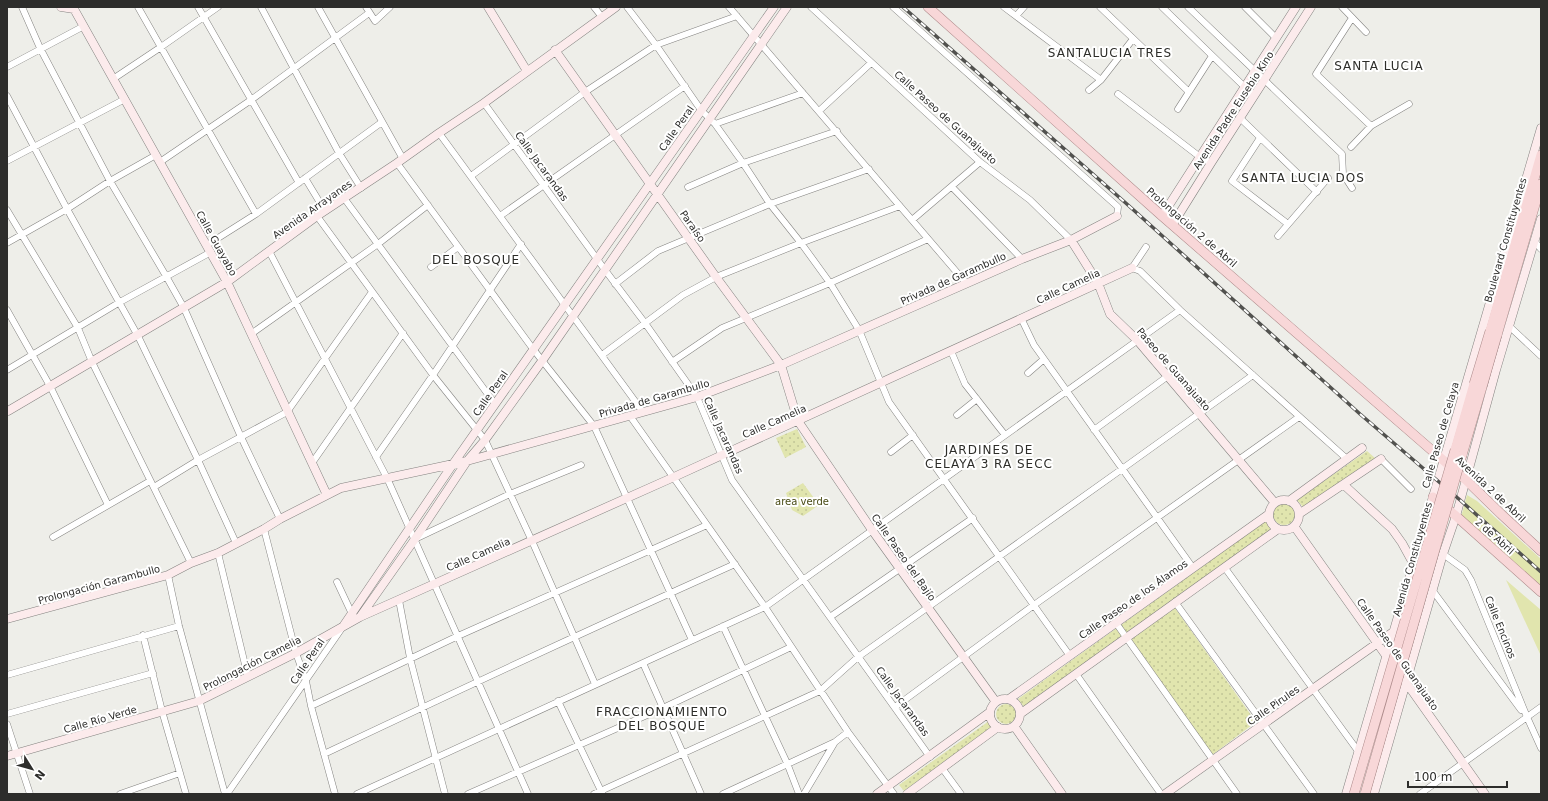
<svg xmlns="http://www.w3.org/2000/svg" width="1548" height="801" viewBox="0 0 1548 801" font-family="'DejaVu Sans',sans-serif">
<style>
.grass{fill:#e1e5ae}
.park{fill:url(#park-dots)}
.lines{fill:none;stroke-linecap:round;stroke-linejoin:round}
.street-casing{stroke:#848380;stroke-width:7}
.secondary-casing{stroke:#848380;stroke-width:9}
.primary-casing{stroke:#ae8b8b;stroke-width:10}
.street{stroke:#fff;stroke-width:6}
.secondary{stroke:#fcebec;stroke-width:8}
.primary{stroke:#f8d7d8;stroke-width:9}
.rail-casing{stroke:#52524f;stroke-width:3.5}
.rail{stroke:#fff;stroke-width:2;stroke-dasharray:6;stroke-linecap:butt}
.primary-bridge-casing{stroke:#ae8b8b;stroke-width:10;stroke-linecap:butt}
.primary-bridge{stroke:#f8d7d8;stroke-width:9}
.labels{text-anchor:middle;stroke-width:4;stroke-linejoin:round;paint-order:stroke}
.street-label{font-size:10px;fill:#2d2d2b;stroke:#fff}
.park-label{font-size:10px;fill:#494b15;stroke:#fff}
.quarter-label{font-size:12px;letter-spacing:1px;fill:#2d2d29;stroke:#fff}
</style>
<defs>
<pattern id="park-dots" width="8" height="8" patternUnits="userSpaceOnUse"><rect width="8" height="8" fill="#e1e5ae"/><path d="M2 2h.1M6 6h.1" fill="none" stroke="#c1c596" stroke-width="1.8" stroke-linecap="round"/></pattern>
</defs>
<rect width="100%" height="100%" fill="#eeeee9"/>
<path class="grass" d="M 1467,495 L 1477,501 L 1541,559 L 1541,589 L 1461,517 Z
M 1506,580 L 1541,610 L 1541,656 Z"/>
<path class="park" d="M 797,429 L 806,447 L 785,458 L 776,438 Z
M 1367,451 L 1375,458 L 1303,507 L 1297,500 Z
M 803,483 L 819,505 L 803,516 L 792,510 L 786,493 Z
M1273 514a11 11 0 1 1 22 0a11 11 0 1 1-22 0Z
M 1267,520 L 1269,525 L 1273,528 L 1025,708 L 1018,699 Z
M 1175,608 L 1256,722 L 1212,755 L 1131,639 Z
M996 714a10 10 0 1 1 20 0a10 10 0 1 1-20 0Z
M 989,721 L 993,727 L 904,791 L 899,785 Z"/>
<g class="lines">
<g class="street-casing">
<path id="street" d="M 22,7 L 40,48 L 110,181 L 166,276 L 184,308 L 241,437 L 280,519
M 138,7 L 256,214
M 198,7 L 299,183
M 261,7 L 339,153 L 361,188
M 318,7 L 403,159
M 366,7 L 375,21 L 390,7
M 594,7 L 602,17
M 627,7 L 656,45 L 701,110 L 715,124 L 743,163 L 770,204 L 801,243 L 830,283 L 859,330 L 889,402 L 1070,656
M 729,7 L 966,283
M 811,7 L 980,162 L 1030,200 L 1071,240
M 893,7 L 1118,207 L 1117,216
M 1004,7 L 1101,80
M 1100,7 L 1188,91
M 1162,7 L 1254,96
M 1188,7 L 1342,154 L 1343,174 L 1352,188
M 1245,7 L 1276,38
M 1342,7 L 1366,32
M 1016,16 L 1024,7
M 1352,18 L 1316,74 L 1371,126
M 7,67 L 84,26
M 113,79 L 161,47 L 218,7
M 1089,90 L 1101,80 L 1133,39
M 1118,94 L 1200,157 L 1211,163
M 7,96 L 67,209 L 138,336 L 198,460 L 236,543
M 484,103 L 605,270 L 645,323 L 697,397 L 732,480 L 930,757
M 1178,109 L 1212,56
M 819,111 L 871,63
M 1240,118 L 1317,192
M 715,124 L 803,93
M 439,133 L 643,412
M 1260,138 L 1232,181 L 1288,224
M 1351,147 L 1371,126 L 1409,104
M 7,161 L 125,99
M 160,162 L 251,100 L 369,13
M 397,163 L 533,349 L 594,426 L 692,640
M 471,176 L 585,92 L 656,45 L 737,16
M 305,178 L 325,211
M 688,187 L 743,163 L 837,131
M 952,187 L 1022,259
M 344,198 L 495,404
M 7,210 L 78,328 L 92,362 L 191,563
M 317,216 L 433,375 L 485,440 L 532,541 L 595,684
M 500,216 L 685,86
M 912,220 L 980,162
M 1278,236 L 1328,178
M 1535,242 L 1541,249
M 7,243 L 67,209 L 110,181 L 156,155
M 207,245 L 256,214 L 382,122
M 1146,247 L 1132,268 L 1140,271 L 1180,310 L 1347,459
M 269,251 L 387,478 L 528,794
M 431,267 L 458,247
M 615,284 L 658,251 L 770,204 L 869,169
M 7,310 L 50,386 L 108,505
M 1021,318 L 1034,345 L 1193,568
M 1509,326 L 1541,356
M 251,334 L 378,244 L 428,205
M 951,351 L 965,384 L 1005,435
M 602,355 L 683,295 L 716,277 L 801,243 L 900,206
M 672,362 L 722,328 L 830,283 L 928,239
M 7,370 L 120,302 L 211,252
M 1028,373 L 1044,359
M 957,415 L 977,399
M 630,416 L 765,607 L 848,732 L 894,794
M 1094,430 L 1168,376
M 891,452 L 913,435
M 376,457 L 433,375 L 521,244
M 1381,459 L 1411,489
M 312,463 L 403,333
M 154,487 L 198,460 L 287,412 L 372,292
M 264,529 L 296,653 L 306,681 L 311,706 L 335,794
M 53,537 L 150,481
M 417,538 L 510,494 L 581,465
M 218,553 L 248,677
M 1443,554 L 1465,570 L 1471,580 L 1527,717 L 1541,748
M 1225,568 L 1358,751
M 168,575 L 179,626 L 225,794
M 337,582 L 352,614
M 1433,591 L 1521,710
M 399,600 L 410,658 L 445,794
M 1175,602 L 1314,794
M 830,617 L 973,518
M 1116,623 L 1237,794
M 723,626 L 787,763 L 799,794
M 143,635 L 162,711 L 186,794
M 643,663 L 701,794
M 1076,674 L 1161,794
M 7,675 L 179,626
M 558,701 L 602,793
M 311,706 L 458,636 L 707,525
M 895,707 L 1034,605 L 1299,417
M 7,714 L 153,673
M 7,724 L 30,794
M 324,754 C 461,689 597,626 735,564
M 942,768 L 961,794
M 120,794 L 180,773
M 227,794 L 342,628
M 357,794 L 765,607 L 1180,310
M 468,794 L 663,708 L 791,647
M 594,794 L 820,691 L 858,657 L 1122,469 L 1253,375
M 723,794 L 835,742
M 804,794 L 835,742 L 848,732
M 1420,794 L 1541,707"/>
</g>
<g class="secondary-casing">
<path id="secondary" d="M 61,7 L 74,9 L 227,282 L 327,495
M 488,7 L 527,71
M 555,50 L 716,277 L 781,365 L 798,421 L 872,530 L 996,702
M 1162,216 L 1296,7
M 1173,224 L 1211,163 L 1311,7
M 1071,240 L 1098,283 L 1110,314 L 1137,340 L 1275,503
M 8,411 L 227,282 L 317,216 L 397,163 L 439,133 L 484,103 L 616,7
M 1344,485 L 1392,529 L 1402,543 L 1413,563
M1269 515a15 15 0 1 1 30 0a15 15 0 1 1-30 0Z
M 1289,501 L 1362,448
M 1299,514 L 1381,459
M 1294,526 L 1387,657
M 360,617 L 415,539 L 467,461 L 485,440 L 542,361 L 787,7
M 7,619 L 168,575 L 191,563 L 218,553 L 264,529 L 280,519 L 341,488 L 467,461 L 697,397 L 781,365 L 1022,259 L 1071,240 L 1117,216
M 344,625 L 453,464 L 774,7
M 1405,681 L 1485,794
M 1009,699 L 1269,514
M990 714a15 15 0 1 1 30 0a15 15 0 1 1-30 0Z
M 1020,714 L 1278,529
M 1014,726 L 1062,794
M 7,756 L 199,701 L 296,653 L 360,617 L 674,477 L 1132,268
M 877,794 L 990,712
M 907,794 L 998,727
M 1165,794 L 1393,632
M 1346,794 L 1541,128
M 1374,794 L 1443,554 L 1456,516 L 1496,370 L 1541,219"/>
</g>
<g class="primary-casing">
<path id="primary" d="M 928,7 L 1162,216 L 1466,480 L 1501,514 L 1541,551
M 1490,331 L 1541,155
M 1497,335 L 1541,184
M 1455,450 L 1474,384
M 1462,455 L 1482,387
M 1433,497 L 1456,516 L 1541,592"/>
</g>
<use href="#street" class="street"/>
<use href="#secondary" class="secondary"/>
<use href="#primary" class="primary"/>
<g class="rail-casing">
<path id="rail" d="M 903,7 L 1128,205 L 1360,414 L 1460,500 L 1541,572"/>
</g>
<use href="#rail" class="rail"/>
<g class="primary-bridge-casing">
<path id="primary-bridge" d="M 1474,384 L 1490,331
M 1482,387 L 1497,335
M 1354,794 L 1455,450
M 1365,794 L 1462,455"/>
</g>
<use href="#primary-bridge" class="primary-bridge"/>
</g>
<g class="labels">
<g class="street-label">
<text transform="translate(1233 110) rotate(-57)" y="4">Avenida Padre Eusebio Kino</text>
<text transform="translate(946 117) rotate(42)" y="4">Calle Paseo de Guanajuato</text>
<text transform="translate(676 128) rotate(-55)" y="4">Calle Peral</text>
<text transform="translate(542 166) rotate(54)" y="4">Calle Jacarandas</text>
<text transform="translate(312 209) rotate(-35)" y="4">Avenida Arrayanes</text>
<text transform="translate(693 226) rotate(55)" y="4">Paraíso</text>
<text transform="translate(1192 227) rotate(41)" y="4">Prolongación 2 de Abril</text>
<text transform="translate(1505 240) rotate(-74)" y="4">Boulevard Constituyentes</text>
<text transform="translate(217 243) rotate(61)" y="4">Calle Guayabo</text>
<text transform="translate(953 278) rotate(-24)" y="4">Privada de Garambullo</text>
<text transform="translate(1068 286) rotate(-25)" y="4">Calle Camelia</text>
<text transform="translate(1174 369) rotate(49)" y="4">Paseo de Guanajuato</text>
<text transform="translate(490 393) rotate(-55)" y="4">Calle Peral</text>
<text transform="translate(654 398) rotate(-16)" y="4">Privada de Garambullo</text>
<text transform="translate(774 421) rotate(-24)" y="4">Calle Camelia</text>
<text transform="translate(724 435) rotate(66)" y="4">Calle Jacarandas</text>
<text transform="translate(1440 435) rotate(-74)" y="4">Calle Paseo de Celaya</text>
<text transform="translate(1491 489) rotate(43)" y="4">Avenida 2 de Abril</text>
<text transform="translate(1495 536) rotate(42)" y="4">2 de Abril</text>
<text transform="translate(478 554) rotate(-24)" y="4">Calle Camelia</text>
<text transform="translate(904 557) rotate(55)" y="4">Calle Paseo del Bajío</text>
<text transform="translate(1412 559) rotate(-74)" y="4">Avenida Constituyentes</text>
<text transform="translate(99 584) rotate(-15)" y="4">Prolongación Garambullo</text>
<text transform="translate(1133 599) rotate(-35)" y="4">Calle Paseo de los Álamos</text>
<text transform="translate(1501 627) rotate(68)" y="4">Calle Encinos</text>
<text transform="translate(1398 654) rotate(55)" y="4">Calle Paseo de Guanajuato</text>
<text transform="translate(307 661) rotate(-56)" y="4">Calle Peral</text>
<text transform="translate(252 663) rotate(-27)" y="4">Prolongación Camelia</text>
<text transform="translate(903 701) rotate(54)" y="4">Calle Jacarandas</text>
<text transform="translate(1273 705) rotate(-35)" y="4">Calle Pirules</text>
<text transform="translate(100 719) rotate(-16)" y="4">Calle Río Verde</text>
</g>
<g class="park-label">
<text x="802" y="505">area verde</text>
</g>
<g class="quarter-label">
<text x="1110" y="57">SANTALUCIA TRES</text>
<text x="1379" y="70">SANTA LUCIA</text>
<text x="1303" y="182">SANTA LUCIA DOS</text>
<text x="476" y="264">DEL BOSQUE</text>
<text x="989" y="454">JARDINES DE<tspan x="989" dy="14">CELAYA 3 RA SECC</tspan></text>
<text x="662" y="716">FRACCIONAMIENTO<tspan x="662" dy="14">DEL BOSQUE</tspan></text>
</g>
</g>
<rect width="1548" height="801" fill="none" stroke="#2d2d2b" stroke-width="16"/>
<g transform="translate(32 769) rotate(127)" stroke="#ffffff" stroke-width="3" paint-order="stroke">
<path d="M0-3L7 15L0 10L-7 15Z" fill="#2d2d2b"/>
<text y="-6" font-size="11" font-weight="bold" text-anchor="middle" fill="#2d2d2b">N</text>
</g>
<path d="M1408 781v6h99v-6" fill="none" stroke="#2d2d2b" stroke-width="2"/>
<text x="1414" y="781" font-size="12" fill="#2d2d2b" stroke="#ffffff" stroke-width="3" paint-order="stroke">100 m</text>
</svg>
